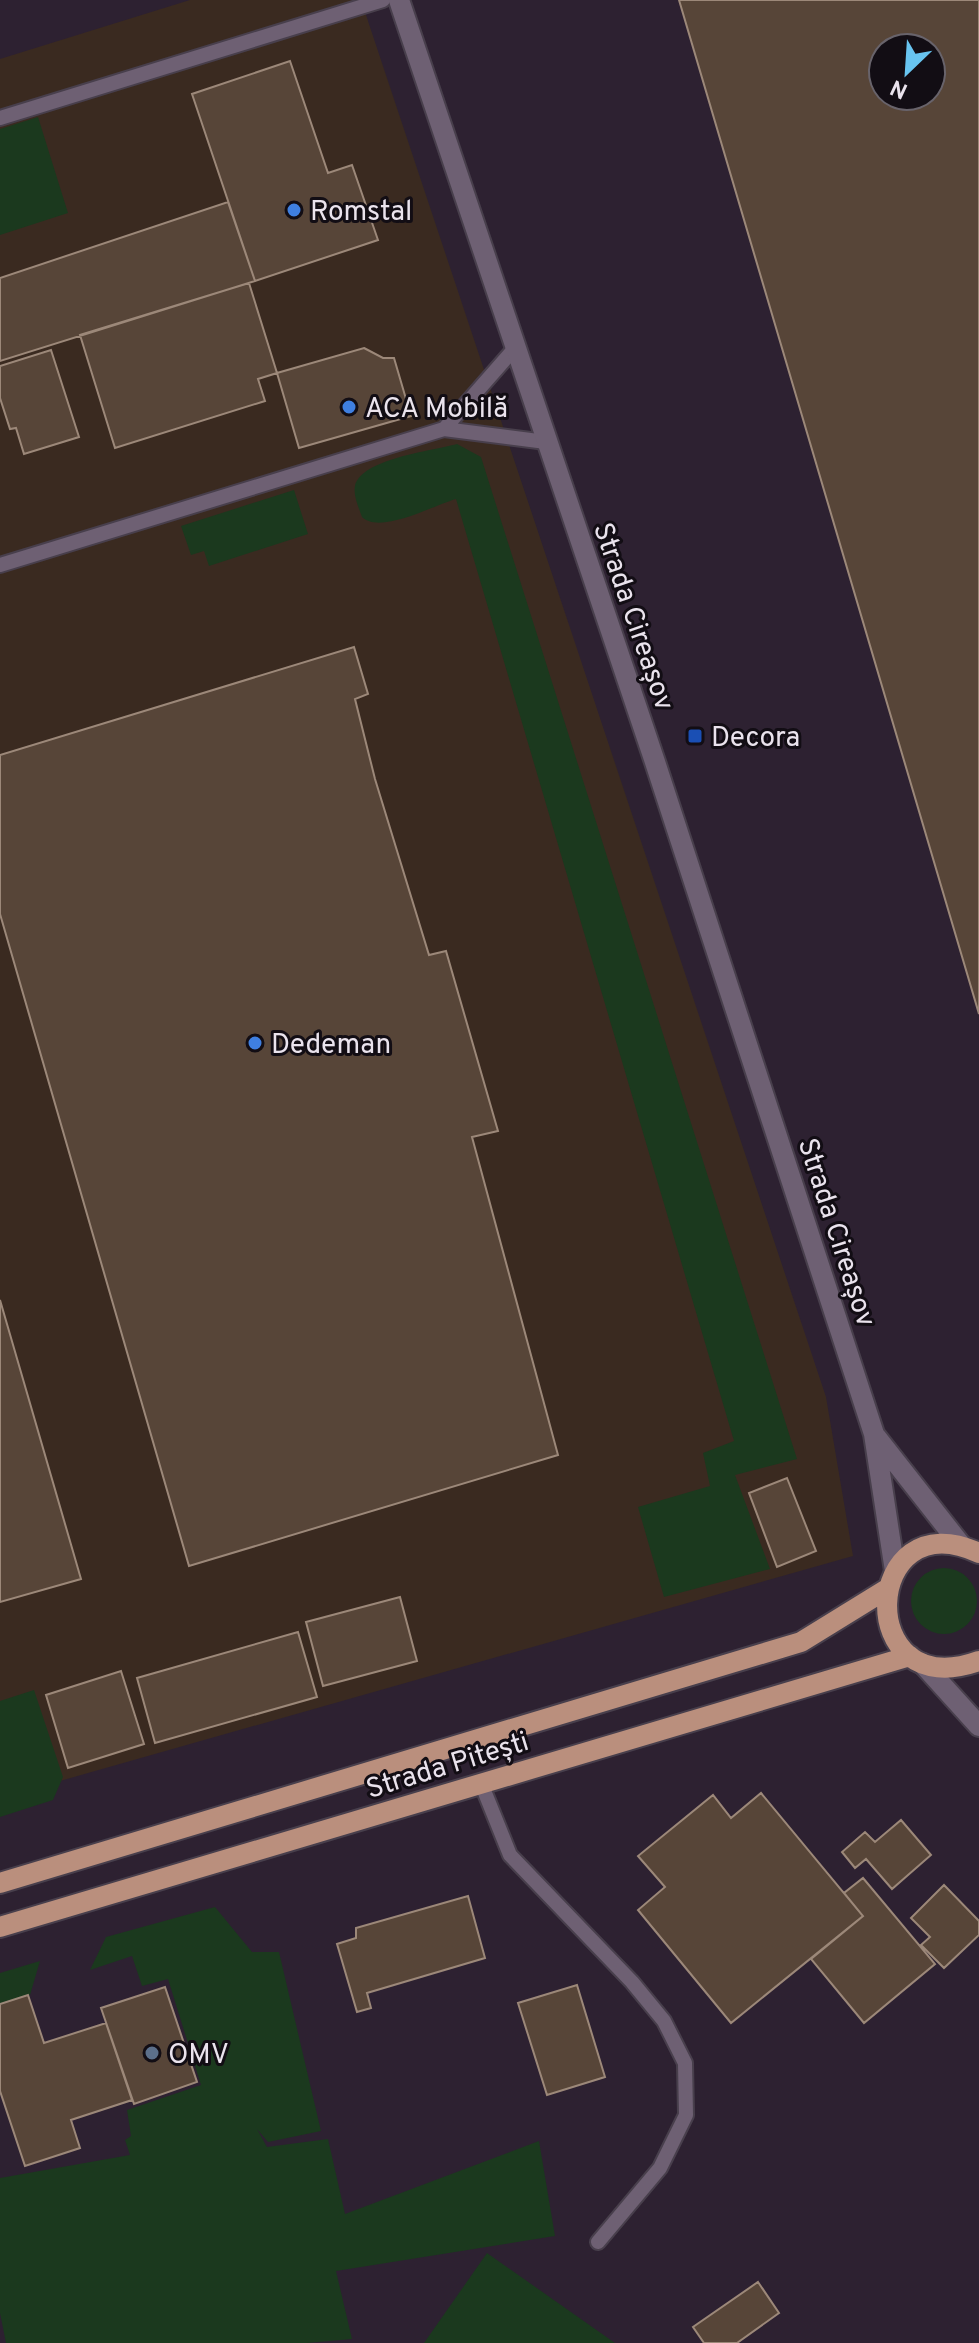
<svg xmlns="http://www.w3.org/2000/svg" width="979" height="2343" viewBox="0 0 979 2343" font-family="Overpass,sans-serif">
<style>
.commercial{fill:#3a2a20}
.green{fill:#1b391e}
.building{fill:#574538;stroke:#9c8879;stroke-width:2;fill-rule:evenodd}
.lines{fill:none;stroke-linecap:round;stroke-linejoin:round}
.lane-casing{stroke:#483f4c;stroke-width:18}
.street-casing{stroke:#483f4c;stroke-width:24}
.secondary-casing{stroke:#483f4c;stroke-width:24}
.primary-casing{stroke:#483f4c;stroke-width:24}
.lane{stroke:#6e6073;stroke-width:14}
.street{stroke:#6e6073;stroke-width:20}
.secondary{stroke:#6e6073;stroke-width:20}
.primary{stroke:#ba8f7d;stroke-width:20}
.shop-dot{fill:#3f7fe0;stroke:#120d14;stroke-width:3}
.transit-dot{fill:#1a4fb4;stroke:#120d14;stroke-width:3}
.service-dot{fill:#5c6f8a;stroke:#120d14;stroke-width:3}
.labels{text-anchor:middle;stroke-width:6;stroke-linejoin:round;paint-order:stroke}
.poi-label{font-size:28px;fill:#eae3ed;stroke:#120d14;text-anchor:start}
.street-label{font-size:28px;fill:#eae3ed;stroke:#120d14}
</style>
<rect width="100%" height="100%" fill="#2d2131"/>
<path class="commercial" d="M 190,0 L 361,0 L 826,1397 L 853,1556 L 0,1798 L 0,59 Z"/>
<path class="green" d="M 38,117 L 68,213 L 0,235 L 0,129 Z
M 457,444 L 481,457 L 797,1459 L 735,1475 L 770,1569 L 664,1597 L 638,1507 L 710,1486 L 703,1453 L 734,1441 L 456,499 C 434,505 380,535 362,517 C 359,508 353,496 355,486 C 361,459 431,451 457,444 Z
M 294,490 L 308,534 L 209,566 L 204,551 L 191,555 L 181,526 Z
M911 1601a33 33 0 1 1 66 0a33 33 0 1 1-66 0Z
M 34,1690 L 63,1777 L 53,1800 L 0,1817 L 0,1701 Z
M 215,1907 L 252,1952 L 279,1952 L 321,2131 L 268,2142 L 257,2129 L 267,2147 L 328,2139 L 345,2214 L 539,2141 L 555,2236 L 336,2271 L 352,2339 L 307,2343 L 6,2343 L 0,2313 L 0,2178 L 130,2155 L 125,2140 L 131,2136 L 127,2110 L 201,2085 L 168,1979 L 142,1986 L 132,1956 L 90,1970 L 106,1937 Z
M 40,1961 L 30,1995 L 0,2004 L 0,1973 Z
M 487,2253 L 615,2343 L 424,2343 Z"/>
<path class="building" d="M 679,0 L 979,0 L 979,1014 ZM 883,48 L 931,48 L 931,96 L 883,96 Z
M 290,61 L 328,173 L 352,165 L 378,240 L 255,281 L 192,94 Z
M 228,202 L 255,281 L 0,361 L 0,278 Z
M 249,283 L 277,373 L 258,379 L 265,401 L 115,448 L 80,335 Z
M 364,348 L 383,358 L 394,358 L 411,416 L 299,448 L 277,373 Z
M 51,350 L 79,437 L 24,454 L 16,428 L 10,429 L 0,398 L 0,366 Z
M 354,647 L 368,694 L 355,699 L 375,779 L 429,955 L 446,951 L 498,1131 L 472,1137 L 558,1455 L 189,1566 L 0,914 L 0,755 Z
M 0,1300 L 81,1579 L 0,1602 Z
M 787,1478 L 816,1551 L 777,1567 L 749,1493 Z
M 400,1597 L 417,1661 L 323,1686 L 306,1622 Z
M 298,1632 L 317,1697 L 155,1743 L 137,1678 Z
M 121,1671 L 144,1744 L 68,1768 L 46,1695 Z
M 761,1793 L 863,1916 L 731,2023 L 638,1910 L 665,1887 L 638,1856 L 713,1795 L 731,1818 Z
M 901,1820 L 931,1855 L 892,1889 L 866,1859 L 855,1868 L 842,1852 L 865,1832 L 875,1842 Z
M 863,1878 L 935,1964 L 864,2023 L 811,1959 L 863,1916 L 844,1893 Z
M 944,1885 L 979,1921 L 979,1935 L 944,1968 L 921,1945 L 930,1937 L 911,1918 Z
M 468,1896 L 485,1958 L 367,1993 L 371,2008 L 357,2012 L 337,1944 L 356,1938 L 356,1928 Z
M 577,1985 L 605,2077 L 547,2095 L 518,2003 Z
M 165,1987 L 197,2082 L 134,2104 L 101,2008 Z
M 28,1995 L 44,2043 L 106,2023 L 132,2100 L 71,2120 L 80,2148 L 25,2166 L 0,2091 L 0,2004 Z
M 758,2282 L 779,2313 L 737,2343 L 704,2343 L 693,2327 Z"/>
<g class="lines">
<g class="lane-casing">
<path id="lane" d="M 0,118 L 383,0
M 444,429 L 546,442
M 0,565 L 444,429 L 515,348
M 481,1783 L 510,1855 L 632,1982 L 664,2021 L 685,2063 L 686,2115 L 660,2168 L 598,2242"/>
</g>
<g class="street-casing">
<path id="street" d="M 923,1664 L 979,1726"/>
</g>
<g class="secondary-casing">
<path id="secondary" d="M 399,0 L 655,762 L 874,1434 L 895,1571
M 876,1437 L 960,1544"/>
</g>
<g class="primary-casing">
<path id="primary" d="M 979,1553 C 861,1498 852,1707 979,1661
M 0,1883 L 801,1642 L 887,1589
M 0,1927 L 910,1656"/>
</g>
<use href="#lane" class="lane"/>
<use href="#street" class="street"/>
<use href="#secondary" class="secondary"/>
<use href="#primary" class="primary"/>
</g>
<g class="shop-dot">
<circle cx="294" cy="210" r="8"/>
<circle cx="349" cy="407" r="8"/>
<circle cx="255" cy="1043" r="8"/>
</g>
<rect class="transit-dot" x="687" y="728" width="16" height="16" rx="4"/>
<circle class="service-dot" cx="152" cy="2053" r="8"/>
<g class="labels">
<g class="poi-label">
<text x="310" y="220">Romstal</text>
<text x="365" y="417">ACA Mobilă</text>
<text x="711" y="746">Decora</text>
<text x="271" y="1053">Dedeman</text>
<text x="168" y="2063">OMV</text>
</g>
<g class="street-label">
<text transform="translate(635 616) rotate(71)" y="10">Strada Cireașov</text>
<text transform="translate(838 1232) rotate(72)" y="10">Strada Cireașov</text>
<text transform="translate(447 1764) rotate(-17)" y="10">Strada Pitești</text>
</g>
</g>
<g transform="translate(907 72) rotate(205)"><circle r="38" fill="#120d14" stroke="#68636b" stroke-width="2"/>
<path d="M0-6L14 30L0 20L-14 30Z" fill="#68c4f0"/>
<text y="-12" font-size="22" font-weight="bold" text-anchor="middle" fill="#eae3ed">N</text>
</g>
</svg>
